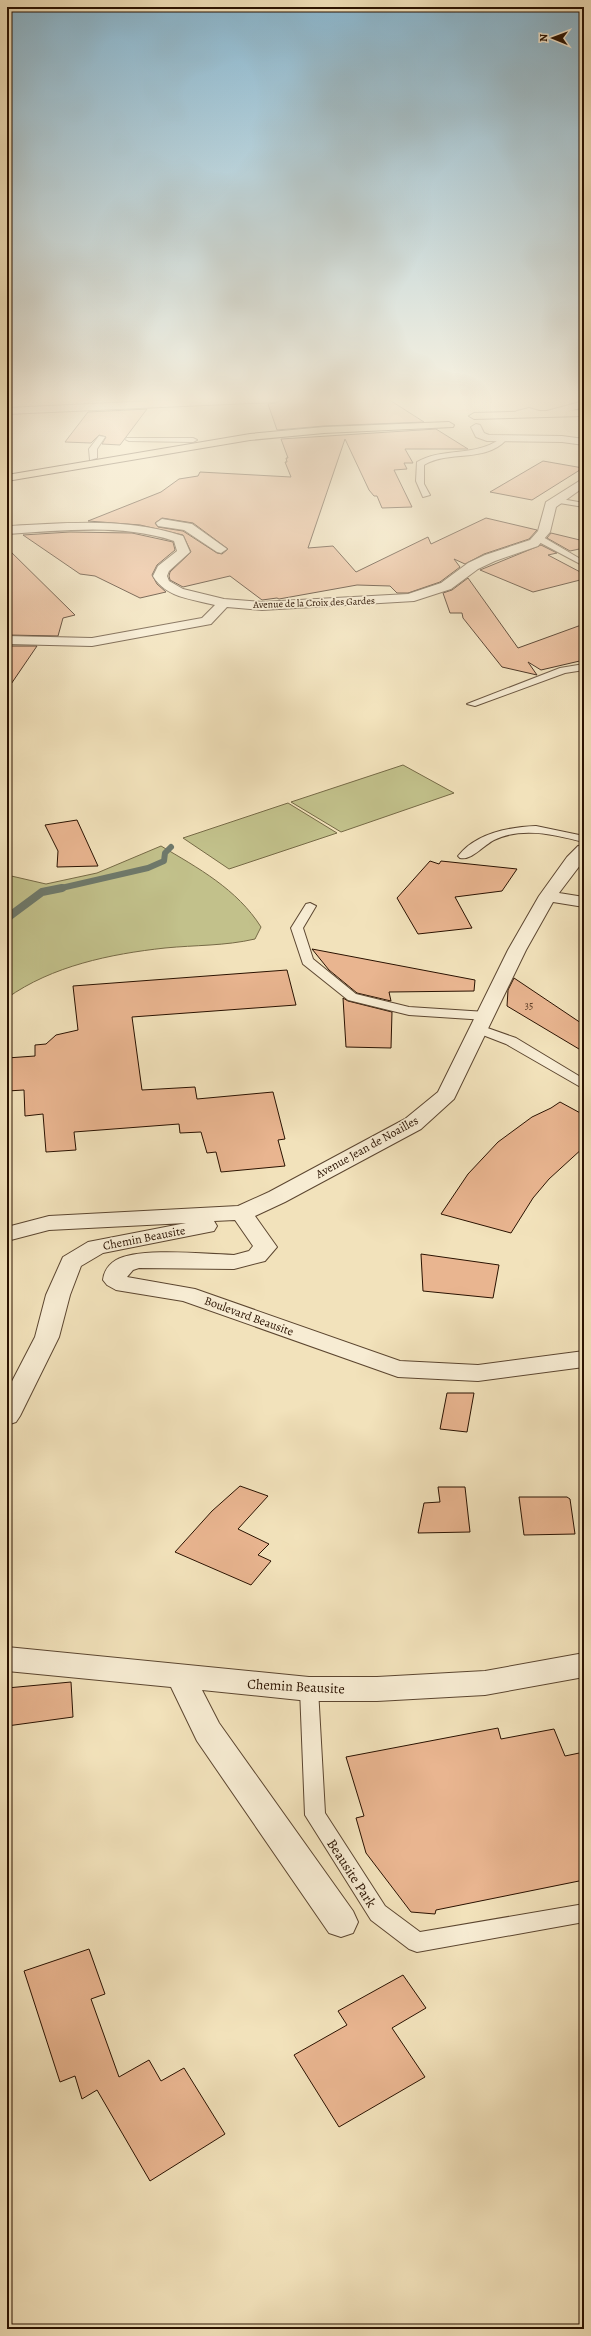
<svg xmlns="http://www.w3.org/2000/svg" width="591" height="2336" viewBox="0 0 591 2336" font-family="Alegreya,serif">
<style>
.green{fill:#c2c18b;stroke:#766a46}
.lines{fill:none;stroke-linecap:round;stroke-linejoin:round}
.stream-far1{stroke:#6e796b;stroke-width:6}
.stream{stroke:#6e796b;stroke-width:8}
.building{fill:#e9b590;stroke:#2a1201;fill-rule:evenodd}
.service-casing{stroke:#5c4630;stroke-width:2}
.minor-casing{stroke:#5c4630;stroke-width:2}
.trunk-casing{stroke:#2a1201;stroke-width:2}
.service{fill:#f7ecd3;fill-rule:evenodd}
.minor{fill:#f7ecd3;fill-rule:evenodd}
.trunk{fill:#f2e2bb;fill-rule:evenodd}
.labels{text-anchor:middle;stroke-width:3.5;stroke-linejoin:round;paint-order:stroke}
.far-street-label{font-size:10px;fill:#2a1201;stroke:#f7ecd3}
.number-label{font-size:10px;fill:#5a3b25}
.street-label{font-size:12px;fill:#2a1201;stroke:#f7ecd3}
.near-street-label{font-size:14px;fill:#2a1201;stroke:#f7ecd3}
</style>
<rect width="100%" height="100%" fill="#f2e2bb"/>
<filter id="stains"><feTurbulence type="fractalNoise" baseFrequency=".005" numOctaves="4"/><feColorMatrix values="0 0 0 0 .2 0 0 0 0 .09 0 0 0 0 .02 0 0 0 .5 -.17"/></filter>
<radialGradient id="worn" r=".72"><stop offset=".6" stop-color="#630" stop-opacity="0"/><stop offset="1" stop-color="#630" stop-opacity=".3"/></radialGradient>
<path class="green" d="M 403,765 L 454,793 L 341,832 L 291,802 Z
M 288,803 L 337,833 L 229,869 L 183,838 Z
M 161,846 C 198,868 237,889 261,927 L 255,939 C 225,946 195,945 165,948 C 110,954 52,966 7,998 L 7,875 L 46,884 L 97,873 Z"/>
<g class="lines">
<path class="stream-far1" d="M 57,889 L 148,868 L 164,861 L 165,853 L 171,847"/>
<path class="stream" d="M 7,918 L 42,892 L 62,888"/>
</g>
<path class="building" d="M 281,399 L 388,399 L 424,422 L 324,426 L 277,430 L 268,404 L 276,403 Z
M 147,409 L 120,445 L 102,444 L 106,437 L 99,435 L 91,443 L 65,442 L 88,412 Z
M 436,429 L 468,449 L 405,449 L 413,463 L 404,463 L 407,469 L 394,470 L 412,507 L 382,508 L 377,496 L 374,496 L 369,490 L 345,439 L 308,548 L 333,546 L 356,572 L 428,537 L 431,544 L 486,518 L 537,530 L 529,539 L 484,554 L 465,564 L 454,559 L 460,567 L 440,582 L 408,593 L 397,593 L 390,586 L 357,585 L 279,599 L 277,598 L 262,600 L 230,576 L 183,587 L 170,580 L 169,576 L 170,572 L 191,552 L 183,535 L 140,525 L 88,521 L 161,492 L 179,479 L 198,476 L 200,472 L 291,477 L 285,462 L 287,462 L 286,458 L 288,458 L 281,439 ZM 162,518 L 193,523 L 228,549 L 222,554 L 217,553 L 183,531 L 158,527 L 155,523 Z
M 543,461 L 583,468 L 532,500 L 490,492 Z
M 70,532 L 132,533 L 173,542 L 175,550 L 157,565 L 152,575 L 157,584 L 166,592 L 140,598 L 95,576 L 80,574 L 23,535 Z
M 551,533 L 584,541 L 584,548 L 570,551 L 547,538 Z
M 541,545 L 557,553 L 548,555 L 584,574 L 584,579 L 533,592 L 480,570 Z
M 7,548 L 75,615 L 63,618 L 58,636 L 7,635 Z
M 468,578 L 518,648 L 584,624 L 584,660 L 541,670 L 528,662 L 537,675 L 502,667 L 463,618 L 462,613 L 450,613 L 443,593 L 452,590 Z
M 7,646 L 37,646 L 7,690 Z
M 77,820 L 98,866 L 57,867 L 58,851 L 45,825 Z
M 430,861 L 439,864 L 441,861 L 517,869 L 502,891 L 455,897 L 472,928 L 418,934 L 397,898 Z
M 312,949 L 475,980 L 474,991 L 389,992 L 391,1001 L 357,993 L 329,970 Z
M 287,970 L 296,1005 L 132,1017 L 142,1090 L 195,1087 L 197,1099 L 273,1092 L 285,1139 L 278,1140 L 285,1166 L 221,1172 L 216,1152 L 207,1153 L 201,1132 L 180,1133 L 179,1124 L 74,1132 L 76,1150 L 46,1152 L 43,1114 L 25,1116 L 24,1090 L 7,1091 L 7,1058 L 35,1056 L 35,1045 L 46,1044 L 56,1035 L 78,1030 L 73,986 Z
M 514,978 L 584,1025 L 584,1052 L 507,1006 L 508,990 Z
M 343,998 L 348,1001 L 392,1012 L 391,1048 L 346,1047 Z
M 560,1102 L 584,1115 L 584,1147 L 549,1179 L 533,1198 L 511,1233 L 441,1214 L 468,1174 L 498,1142 L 532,1117 L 551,1108 Z
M 421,1254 L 499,1265 L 493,1298 L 423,1291 Z
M 447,1393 L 474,1393 L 467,1432 L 440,1429 Z
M 240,1486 L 268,1496 L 238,1529 L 269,1544 L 258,1555 L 271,1561 L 251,1585 L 175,1552 L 212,1511 Z
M 438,1487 L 465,1487 L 470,1532 L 418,1533 L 424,1503 L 440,1502 Z
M 519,1497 L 567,1497 L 570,1499 L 575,1534 L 524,1535 Z
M 71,1682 L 73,1717 L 7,1726 L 7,1688 Z
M 498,1728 L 501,1739 L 554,1729 L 565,1756 L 584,1752 L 584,1880 L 436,1910 L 435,1914 L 411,1912 L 366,1853 L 356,1818 L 364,1816 L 346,1757 Z
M 89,1949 L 105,1994 L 91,1999 L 119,2077 L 149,2060 L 161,2081 L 184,2068 L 225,2134 L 150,2181 L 97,2090 L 82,2099 L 75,2076 L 60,2082 L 24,1971 Z
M 403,1975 L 426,2008 L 392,2028 L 425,2077 L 339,2127 L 294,2055 L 347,2025 L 338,2011 Z"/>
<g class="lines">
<g class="service-casing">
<path id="service" d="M 529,408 L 550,414 L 547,416 L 529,413 L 511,418 L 508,416 L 517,411 Z
M 99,436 L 105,437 L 97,449 L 97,458 L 90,460 L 89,449 Z
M 127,438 L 193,438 L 197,440 L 193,442 L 129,441 L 125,439 Z
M 500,439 L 506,440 C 485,463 448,450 424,465 L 424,484 L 430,495 L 423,497 L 416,481 L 417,462 C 443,447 475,457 500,439 Z
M 556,498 L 584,503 L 584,507 L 553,502 L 552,500 Z
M 537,537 L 543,537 L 584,561 L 584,566 L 537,541 Z
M 584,664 L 584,670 L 565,673 L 475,706 L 467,704 L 560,668 Z
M 536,826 L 584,836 L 584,842 C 554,835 524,826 494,840 C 484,845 471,861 460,858 L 458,856 C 476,833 510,827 536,826 Z
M 310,903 L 316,906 L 303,928 L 313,959 L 356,994 L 409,1007 L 486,1012 L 492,1016 L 486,1020 L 409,1015 L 348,1000 L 303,964 L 291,928 L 306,904 Z
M 479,1025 L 516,1038 L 584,1079 L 584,1089 L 506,1044 L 475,1032 L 473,1029 L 475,1026 Z
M 309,1681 L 316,1684 L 318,1689 L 325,1813 L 385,1906 L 420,1932 L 584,1904 L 584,1922 L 417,1952 L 409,1949 L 371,1920 L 305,1815 L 300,1689 L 302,1684 Z"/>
</g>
<g class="minor-casing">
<path id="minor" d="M 195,399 L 280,399 L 275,402 L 7,414 L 7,408 Z
M 584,401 L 584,407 L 547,417 L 542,414 L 543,412 Z
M 476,424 L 480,425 L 484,433 L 489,435 L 562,436 L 584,439 L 584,445 L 562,442 L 487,441 L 476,437 L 471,427 Z
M 584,478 L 584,487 L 556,507 L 550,532 L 538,546 L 495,561 L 478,569 L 451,589 L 414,601 L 262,610 L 227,607 L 211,624 L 92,646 L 7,644 L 7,636 L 92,638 L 202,618 L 215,605 C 192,599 166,598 153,576 L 158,566 L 177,551 L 174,541 C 119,523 63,531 7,534 L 7,526 C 67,523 125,517 183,536 L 190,552 L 169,571 L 167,576 L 169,581 L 183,589 L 224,599 L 262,602 L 408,594 L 441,583 L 468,563 L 485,555 L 530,540 L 538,531 L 546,502 Z
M 162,519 L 192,524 L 227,549 L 221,553 L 217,552 L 184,530 L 158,526 L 156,523 Z
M 584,845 L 584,860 L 559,893 L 584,897 L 584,907 L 553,902 L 526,950 L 454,1099 L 421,1129 L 285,1202 L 255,1216 L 277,1247 L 265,1261 L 234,1269 L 139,1268 L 133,1270 L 127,1277 L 195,1289 L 400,1361 L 478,1365 L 584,1351 L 584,1367 L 478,1381 L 398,1377 L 183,1301 L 116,1290 L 107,1285 L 103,1280 C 104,1271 108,1265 116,1260 C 138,1247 206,1254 234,1255 L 249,1251 L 253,1246 L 235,1220 L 214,1221 L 217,1226 L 214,1231 L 103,1253 L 81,1266 L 70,1295 L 59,1337 L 20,1416 L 16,1422 L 7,1425 L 7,1391 L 35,1337 L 46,1295 L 63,1257 L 88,1242 L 186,1223 L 49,1230 L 7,1241 L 7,1227 L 49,1216 L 238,1206 L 269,1192 L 405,1119 L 438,1092 L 508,950 L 539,896 L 567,857 L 578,846 Z
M 7,1647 L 309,1677 L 377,1677 L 485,1671 L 584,1653 L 584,1677 L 485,1695 L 377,1701 L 309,1701 L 202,1690 L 219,1723 L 353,1911 L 358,1922 L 353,1933 L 341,1937 L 329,1933 L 197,1741 L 171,1687 L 7,1671 Z"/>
</g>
<g class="trunk-casing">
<path id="trunk" d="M 584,410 L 584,416 L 474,419 L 469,416 L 474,413 Z
M 449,422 L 454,425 L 453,427 L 324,433 L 250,440 L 7,481 L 7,475 L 250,434 L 324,427 Z"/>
</g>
<use href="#service" class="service"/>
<use href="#minor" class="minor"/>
<use href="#trunk" class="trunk"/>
</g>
<linearGradient id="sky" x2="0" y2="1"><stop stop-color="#89b8d2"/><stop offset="0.55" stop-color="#f9f2e0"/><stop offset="1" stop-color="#f9f2e0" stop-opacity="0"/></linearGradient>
<rect width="591" height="726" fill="url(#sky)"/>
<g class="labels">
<g class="far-street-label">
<text transform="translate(314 602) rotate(-2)" y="4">Avenue de la Croix des Gardes</text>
</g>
<g class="number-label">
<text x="529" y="1009">35</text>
</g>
<g class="street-label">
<text transform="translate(367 1147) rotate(-29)" y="4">Avenue Jean de Noailles</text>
<text transform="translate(144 1238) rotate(-11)" y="4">Chemin Beausite</text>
<text transform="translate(249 1316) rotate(20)" y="4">Boulevard Beausite</text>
</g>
<g class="near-street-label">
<text transform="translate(296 1686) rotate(3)" y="5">Chemin Beausite</text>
<text transform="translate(352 1873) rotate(57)" y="5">Beausite Park</text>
</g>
</g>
<rect width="591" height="2336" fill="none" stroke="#f2e2bb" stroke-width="24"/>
<rect x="8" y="8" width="575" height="2320" fill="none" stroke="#2a1201" stroke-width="2"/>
<rect x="12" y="12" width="567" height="2312" fill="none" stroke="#2a1201"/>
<g transform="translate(553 38) rotate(271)" stroke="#f7ecd3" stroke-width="3" paint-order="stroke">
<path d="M0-3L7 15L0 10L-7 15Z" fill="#2a1201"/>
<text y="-6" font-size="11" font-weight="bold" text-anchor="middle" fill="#2a1201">N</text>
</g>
<rect width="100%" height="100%" filter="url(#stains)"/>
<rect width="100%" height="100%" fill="url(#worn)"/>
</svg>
